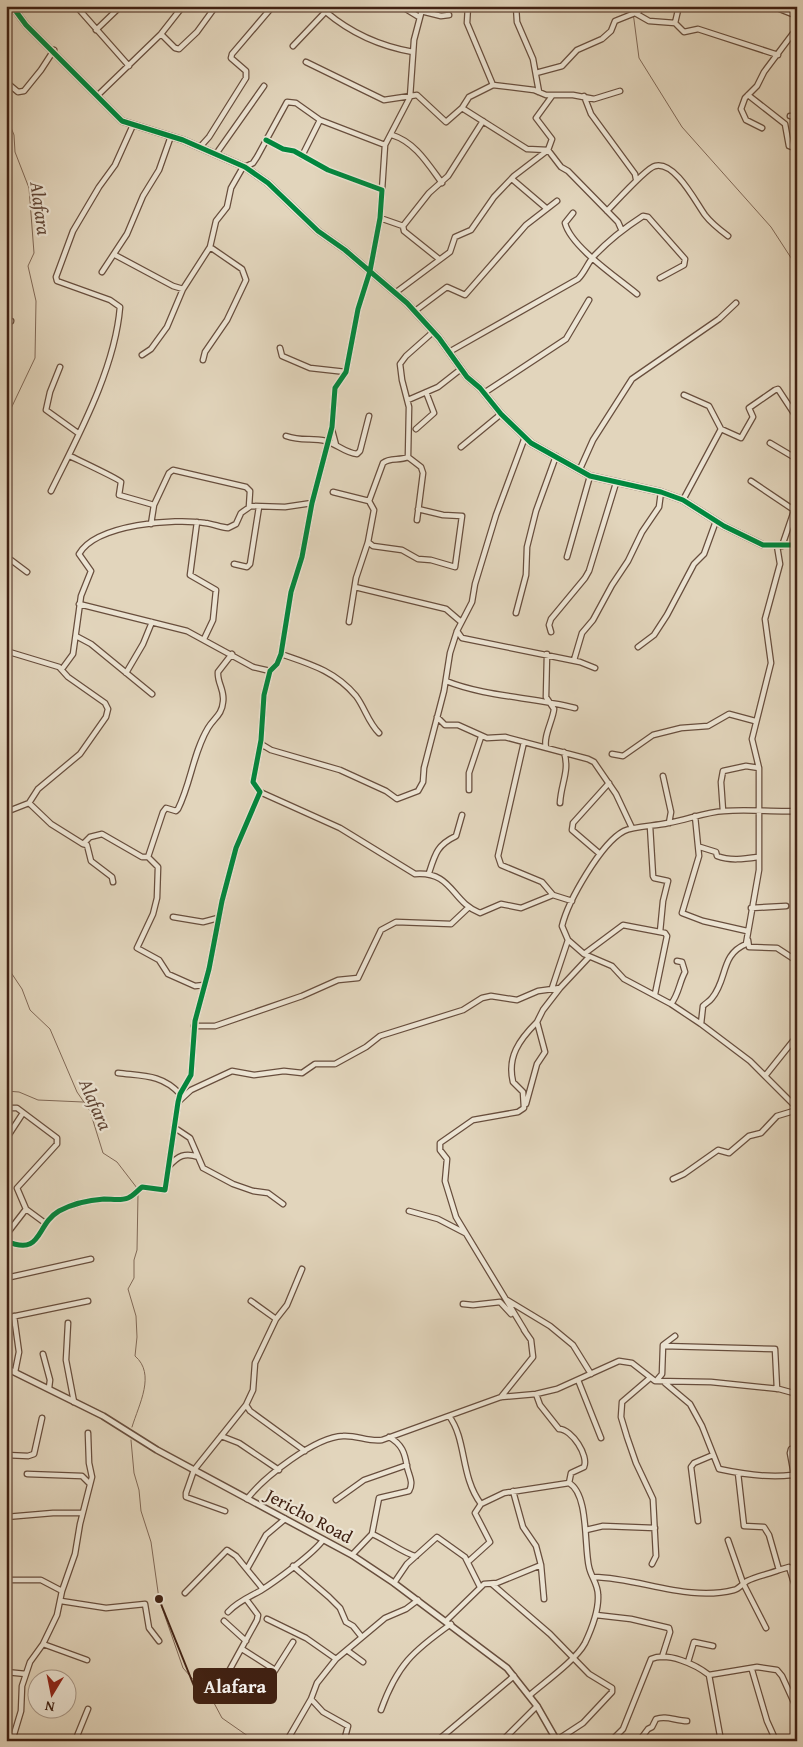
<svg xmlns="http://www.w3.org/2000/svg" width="803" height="1747" viewBox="0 0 803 1747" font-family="'Gentium Book Plus',serif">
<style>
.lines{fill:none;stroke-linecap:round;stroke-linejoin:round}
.stream{stroke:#806856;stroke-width:1}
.minor-casing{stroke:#684e3d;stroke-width:7}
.tertiary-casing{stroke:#684e3d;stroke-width:8}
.minor{stroke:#ece4d3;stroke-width:4.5}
.tertiary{stroke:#ece4d3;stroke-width:5}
.cycleway-casing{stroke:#ece4d3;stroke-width:8}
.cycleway{stroke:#00873e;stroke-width:5}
.labels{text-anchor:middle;stroke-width:4.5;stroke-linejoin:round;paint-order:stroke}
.street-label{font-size:18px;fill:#402113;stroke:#ece4d3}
.water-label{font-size:19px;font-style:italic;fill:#604535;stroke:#ece4d3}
.leader{fill:none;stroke:#402113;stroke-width:2}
.callout-dot{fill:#402113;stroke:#ece4d3;stroke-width:2}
.callout{fill:#402113;stroke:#402113;stroke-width:2}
.callout-label{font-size:19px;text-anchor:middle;font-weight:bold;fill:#fff}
</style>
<rect width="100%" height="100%" fill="#e2d5bc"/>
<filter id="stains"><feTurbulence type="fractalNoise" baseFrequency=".004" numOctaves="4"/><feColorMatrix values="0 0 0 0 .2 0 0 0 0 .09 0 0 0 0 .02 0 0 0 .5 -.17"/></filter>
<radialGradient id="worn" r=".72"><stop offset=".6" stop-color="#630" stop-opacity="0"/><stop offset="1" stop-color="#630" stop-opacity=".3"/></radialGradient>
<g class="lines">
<path class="stream" d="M 630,6 L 633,12 L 639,58 L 682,127 L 771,227 L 797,267
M 6,115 L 14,135 L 15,152 L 29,188 L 34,253 L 28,266 L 36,301 L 35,358 L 6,419
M 6,965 L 22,989 L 30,1010 L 50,1029 L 77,1092 L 90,1111 L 103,1153 L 117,1162 L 137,1188
M 6,1091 L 19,1092 L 38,1100 L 83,1102
M 132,1427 C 139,1404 156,1374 135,1356 L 137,1337 L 136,1316 L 128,1289 L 134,1278 L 134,1260 L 137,1250 L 138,1194
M 131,1440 L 134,1473 L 139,1490 L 141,1511 L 151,1542 L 159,1599 L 183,1668 L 214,1703 L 222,1718 L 255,1741"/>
<g class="minor-casing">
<path id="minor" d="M 76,6 L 129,66
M 401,6 L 419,17
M 468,6 L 467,23 L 493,85
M 516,6 L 517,22 L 533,59 L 539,92
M 640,6 L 639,11 L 635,13 L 649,21 L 675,23 L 684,32 L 698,29 L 778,55
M 772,6 L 797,16
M 421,11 L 441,16 L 449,15
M 326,12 C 352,34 379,46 413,52
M 675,23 L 679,6
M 96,30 L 121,6
M 161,34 L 175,48 L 179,49 L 197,32 L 213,10 L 214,6
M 293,46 L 331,6
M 306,62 L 384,100 L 417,95 L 446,122 L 462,108 L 469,97 L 493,85 L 534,90 L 546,95 L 573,95 L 594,99 L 620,91
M 536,73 L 562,66 L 577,50 L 602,39 L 611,31 L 615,21 L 635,13
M 6,82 L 18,92 L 24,91 L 41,70 L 54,50
M 748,95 L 785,124 L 789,146 L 797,149
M 97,96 L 161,34 L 183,6
M 584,96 L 591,114 L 635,174 L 636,179
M 796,100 L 797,97
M 462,108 L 527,149 L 548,150 L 561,167 L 568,171 L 618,222 L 622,231
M 790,116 L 797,117
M 762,128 L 746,120 L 741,109 L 745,98 L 757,86 L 764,72 L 797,28
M 392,135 C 415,142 428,164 442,183
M 200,147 L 209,137 L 246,78 L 246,71 L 231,58 L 232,54 L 273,6
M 216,154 L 264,86
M 302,156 L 320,120 L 385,145
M 245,167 L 253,163 L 257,157 L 287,102 L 296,103 L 320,120
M 512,179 L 546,208
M 382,190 L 385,145 L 410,97 L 414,40 L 423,6
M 607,211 C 615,203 646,168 655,166 C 675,161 695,201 705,215 C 711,223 720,230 728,236
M 573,213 L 565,223 C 571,247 618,278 637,294
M 380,218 L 403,226
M 115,255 L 173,286 L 183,289
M 439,259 L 404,231 L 403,226 L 429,193 L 448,176 L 483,121
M 102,272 L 127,234 L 143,196 L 159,170 L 171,136
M 395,293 L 450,252 L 455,237 L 471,230 L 494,197 L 514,176 L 548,150 L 552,139 L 536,118 L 552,96
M 415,311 L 447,287 L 465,295 L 526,225 L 557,201
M 6,320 L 11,321
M 280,348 L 282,356 L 310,368 L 346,372
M 449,352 L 578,279 C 585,272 588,262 594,256 C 608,241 626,227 643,216 L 648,217 L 685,259 L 684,265 L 660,278
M 142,355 L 151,349 L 167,327 L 183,289 L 210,247 L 216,221 L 227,207 L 231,188 L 243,167
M 203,360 L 205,352 L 227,320 L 246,280 L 242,269 L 210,247
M 60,367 L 50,392 L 46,410 L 78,433
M 484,393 L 566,339 L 589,300
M 408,400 L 438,387 L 461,369
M 416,429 L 434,413 L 426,392
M 721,429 L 741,438 L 753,417 L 749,408 L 775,390 L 778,389 L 797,418
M 332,430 L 336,445
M 286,436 C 303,442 311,437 326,441 C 337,444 345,453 357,454 L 360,451 L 369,416
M 770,443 L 797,459
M 461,447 L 501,414
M 70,456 C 78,460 119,479 121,482 L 119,495 L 154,505 L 151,524
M 580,469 L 593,440 L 632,379 L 719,319 L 736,303
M 751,481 L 794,510
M 51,491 C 78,436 115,369 120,307 L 110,300 L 57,281 L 56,277 L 73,231 L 99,187 L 115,165 L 133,125
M 333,492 L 369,501 L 374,510 L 368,542 L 356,578 L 349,622
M 683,500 L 721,429 L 709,406 L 684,395
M 369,501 L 383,463 C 390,457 399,461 408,457
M 154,505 L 169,473 L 173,470 L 246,487 L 250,491 L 249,507
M 417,520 L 423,473 L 421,467 L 408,457 L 409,407 L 402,380 L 400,364 L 406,356 L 433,332
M 197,522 L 190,575 L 216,590 L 213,620 L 204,639
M 368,542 L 373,546 L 402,550 L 418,559 L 431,560 L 455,567 L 462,516 L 443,515 L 418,509
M 782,546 L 797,502
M 567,557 L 590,476
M 6,561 L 11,560 L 27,572
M 234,564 L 247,567 L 250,564 L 259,507
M 355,587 L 446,609 L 460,621
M 79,604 L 187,631 L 253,667 L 270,671
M 516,613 L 526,575 L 527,547 L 536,511 L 556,456
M 457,631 L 462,638 L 580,662 L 595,668
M 551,632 L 549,625 L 551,619 L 585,578 L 589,571 L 616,483
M 76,636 L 91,644 L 152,694
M 638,647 L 654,635 L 667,615 L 694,564 L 704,554 L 716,521
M 6,651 L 59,667 L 68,677 L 105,703 L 108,709 L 106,717 L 80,754 L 38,789 L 29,803 L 6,812
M 281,654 C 310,664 335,671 356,696 C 365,708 368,722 379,733
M 574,660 L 582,633 L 593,620 L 612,585 L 628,561 L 642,532 L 659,507 L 661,492
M 62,669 L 73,654 L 81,596 L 91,571 L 79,554 C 96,524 175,518 205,523 C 213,524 220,527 228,528 L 236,524 L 241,513 L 251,506 L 285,507 L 312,503
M 126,673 L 143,644 L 152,622
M 446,681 C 486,697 533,697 575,708
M 437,717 L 445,725 L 458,725 L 487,738 L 505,737 L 588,759 L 594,762 L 616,794 L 632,828
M 524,742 L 498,856 L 501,865 L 542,882 L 553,895
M 261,744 L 271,750 L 340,770 L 386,791 L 397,799 L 418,791 L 423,782 L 424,768 L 444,691 L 450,653 L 457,631 L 472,602 L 475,584 L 496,515 L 525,437
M 546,747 C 543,737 553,720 554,709 L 546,697 L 547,654
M 612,754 L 623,756 L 653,735 L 681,728 L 708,726 L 729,714 L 755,721
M 663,776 L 671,812 L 669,823
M 469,790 L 469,773 L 481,737
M 260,792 L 340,828 L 415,874 C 453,871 451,902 480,913 L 501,904 L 521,908 L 553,895 L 572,901
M 29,803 L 51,824 L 83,844 L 90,837 L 102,834 L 142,857 L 148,857 L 158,867 L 157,898 L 153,914 L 137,948 L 159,960 L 168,974 L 195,986 L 204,985
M 560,803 C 561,783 570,771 564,752
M 723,811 L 721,782 L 723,771 L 746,766 L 759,768
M 797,811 C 772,812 749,809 724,811 C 705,812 687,820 668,823 C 656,826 634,826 624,831 C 601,843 568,901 562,926 L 568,940 L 584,954 L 612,966 L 624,979 L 671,1004 L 701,1024 L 750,1061 L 797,1108
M 695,816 L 699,856 L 682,913 L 703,921 L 747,931
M 650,826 L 653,876 L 654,878 L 668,881 L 663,901 L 660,932
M 83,844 L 87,845 L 91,861 L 112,877 L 113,882
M 700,847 L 716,852 L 717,856 C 730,861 744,859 758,857
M 600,854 L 572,830 L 573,823 L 609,783
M 148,857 L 163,812 L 166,808 L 176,811 L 178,809 C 191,783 193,753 208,728 C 214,718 222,715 223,702 C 225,690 217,683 218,672 L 232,654
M 429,873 C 435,854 437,845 456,836 L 462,815
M 751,908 L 786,906
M 173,917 L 203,922 L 218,918
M 748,940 L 749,947 L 777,948 L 797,961
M 584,954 L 623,925 L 665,933 L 667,936 L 655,994
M 552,988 L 568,940
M 671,1004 C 679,994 679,983 685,972 L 682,962 L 677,961
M 701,1024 L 703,1006 C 706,1003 710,1001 712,998 C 728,979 720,955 746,944 L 759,870 L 759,768 L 752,739 L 771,663 L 765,619 L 780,564 L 777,546
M 194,1026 L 215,1026 L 302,996 L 338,980 L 358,978 L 381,930 L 396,922 L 451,924 L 468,908
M 118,1073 C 142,1076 162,1074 180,1094
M 765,1076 L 797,1036
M 178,1102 L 191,1090 L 232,1071 L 254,1075 L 284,1071 L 302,1073 L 315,1064 L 335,1064 L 366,1047 L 380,1036 L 463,1010 L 482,998 L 491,996 L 517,1000 L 538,991 L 560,988 L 589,957
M 526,1104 L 537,1064 L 545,1052 L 537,1022 L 543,1010 L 560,988
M 6,1108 L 17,1108 L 57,1138 L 57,1144 L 17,1188 L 26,1209 L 45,1223
M 175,1128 L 190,1138 L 203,1168 L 233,1184 L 253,1191 L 268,1193 L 283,1204
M 6,1139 L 23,1113
M 169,1166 C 178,1156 185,1152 198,1157
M 673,1179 L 684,1174 L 718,1150 L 729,1153 L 749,1136 L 761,1133 L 777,1116 L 797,1110
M 409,1211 L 438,1219 L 465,1233
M 6,1235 L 26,1209
M 6,1241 C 43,1257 35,1225 59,1211 C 72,1204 90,1200 104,1199 C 112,1199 121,1201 128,1198 C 133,1196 138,1190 142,1187 L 165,1190 L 178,1102 L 180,1094 L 191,1075 L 195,1021 L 209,969 L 222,901 L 236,848 L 260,792 L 253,782 L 261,740 L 264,695 L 270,671 L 277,664 L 281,654 L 291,592 L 302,557 L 312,503 L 332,427 L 335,388 L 346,372 L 358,309 L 370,271 L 380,218 L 382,190 L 328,170 L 294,151 L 283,149 L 266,140
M 302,1269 L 287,1305 L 276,1319 L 255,1363 L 253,1390 L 246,1405 L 250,1411 L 305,1451
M 6,1278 L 91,1259
M 507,1300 L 550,1326 L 573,1345 L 591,1374
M 251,1301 L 276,1319
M 463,1304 L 473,1305 L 500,1302 L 511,1314
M 14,1316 L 19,1352 L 15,1372
M 6,1318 L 88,1301
M 68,1323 L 66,1360 L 74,1402
M 525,1331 L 456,1217 L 445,1181 L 447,1159 L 440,1150 L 440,1143 L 473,1120 L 518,1112 L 524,1108 L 523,1092 L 513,1082 C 507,1057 519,1040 537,1022
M 663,1346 L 775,1349 L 777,1389
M 43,1354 L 50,1380 L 49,1388
M 650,1378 L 622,1402 L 621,1417 L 627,1437 L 636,1463 L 653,1499 L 656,1556 L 652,1564
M 578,1380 L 601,1438
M 657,1380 L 662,1374 L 663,1345 L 675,1336
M 665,1383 L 690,1404 L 702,1426 L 719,1469 C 742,1474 769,1478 792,1475
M 536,1394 L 540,1405 L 559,1429 C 572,1429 589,1456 584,1467 L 571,1473 L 569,1483
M 501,1397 L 533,1357 L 531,1340 L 524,1330
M 449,1416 C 467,1440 460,1476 481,1504 L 504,1493 L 569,1483 C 589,1494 584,1547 589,1567 C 591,1577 598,1584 598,1595 C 599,1611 592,1628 585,1643 C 576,1660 545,1682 530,1695
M 221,1436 L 239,1443 L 279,1470
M 797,1447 L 791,1449 L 790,1453 L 797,1491
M 6,1455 L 28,1456 L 34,1454 L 42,1418
M 738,1473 L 744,1526 L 764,1527 L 769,1535 L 779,1570 L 789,1567 L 793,1580 L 797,1581
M 27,1474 L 82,1476 L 89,1483
M 513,1491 L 523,1527 L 536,1546 L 541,1565
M 247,1499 C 264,1477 315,1437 343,1436 C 357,1435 368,1442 382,1440 L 501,1397 L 536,1394 L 557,1389 L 619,1361 L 632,1363 L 655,1381 L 711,1382 L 779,1389 L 797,1394
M 336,1500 L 364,1480 L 407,1465
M 225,1511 L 186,1497 L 186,1493 L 194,1470 L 246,1405
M 6,1517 L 53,1513 L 82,1513
M 698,1521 L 691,1467 L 694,1463 L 713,1455
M 586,1530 L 603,1526 L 655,1528
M 372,1534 C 383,1538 408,1556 416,1556
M 728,1540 L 743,1583 L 766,1628
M 352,1555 L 372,1534 L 379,1498 L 409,1491 C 414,1482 409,1476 407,1467 C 405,1453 402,1444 389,1437
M 469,1561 L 490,1542 L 475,1513 L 481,1504
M 293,1566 L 329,1597 L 340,1608 L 346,1622 L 353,1626 L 361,1636
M 247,1569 L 266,1535 L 285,1519
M 594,1577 C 640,1578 688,1602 734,1590 C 739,1589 742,1584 747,1581 C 757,1576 769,1574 779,1570
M 6,1580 L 41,1580 L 62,1591
M 793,1580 L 797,1592
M 394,1583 L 407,1564 L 437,1537 L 465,1557 L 480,1587
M 492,1584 L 550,1634 L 589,1674 L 612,1688 L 612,1692 L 583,1723 L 557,1740
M 185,1593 L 227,1550 L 236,1556 L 263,1589
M 61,1601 L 106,1608 L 145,1604 L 149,1628 L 159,1641
M 228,1612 C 237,1602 249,1597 260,1591 C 276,1581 314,1553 323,1540
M 596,1615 L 631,1619 L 669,1628 L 670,1632 L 662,1657
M 267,1619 L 306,1638 L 336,1659
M 224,1621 L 246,1641
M 446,1621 L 484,1584 L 497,1583 L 541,1565 L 544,1599
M 43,1644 L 87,1660
M 242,1649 L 275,1670
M 348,1651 L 363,1662
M 688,1662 L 694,1642 L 713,1646
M 752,1670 L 767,1721 L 776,1741
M 229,1671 L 257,1620 L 258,1615 L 246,1599
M 6,1672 L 26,1674
M 257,1699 L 293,1642
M 311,1699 L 323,1712 L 348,1726 L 344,1741
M 381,1710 C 397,1665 413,1651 451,1624
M 289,1737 L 311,1699 L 317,1683 L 336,1659 L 385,1618 L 406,1609 L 418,1600
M 12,1741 L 21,1711 L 22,1686 L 30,1662 L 43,1644 L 57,1615 L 62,1591 L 75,1554 L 80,1524 L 92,1477 L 89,1463 L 88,1433
M 75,1741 L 88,1709
M 437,1741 L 514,1676
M 502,1741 L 537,1706
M 611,1741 L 623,1729 L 651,1659 C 668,1652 695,1664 709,1675
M 639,1741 L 648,1729 L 652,1727 L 656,1719 C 666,1715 676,1721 687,1721
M 721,1741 L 709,1675 L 757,1667 L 777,1670 L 782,1676 L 797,1709"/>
</g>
<g class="tertiary-casing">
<path id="tertiary" d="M 12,6 L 26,25 L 122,121 L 183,140 L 245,167 L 268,183 L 318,231 L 345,250 L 407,303 L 439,338 L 467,377 L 480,388 L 501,414 L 531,443 L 590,476 L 661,492 L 683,500 L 724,526 L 763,545 L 797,545
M 6,1368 L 103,1416 L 157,1450 L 352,1555 L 394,1583 L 507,1668 L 537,1706 L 557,1741"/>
</g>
<use href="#minor" class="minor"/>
<use href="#tertiary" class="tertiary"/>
<g class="cycleway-casing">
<path id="cycleway" d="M 12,6 L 26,25 L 122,121 L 183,140 L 245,167 L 268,183 L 318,231 L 345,250 L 407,303 L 439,338 L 467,377 L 480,388 L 501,414 L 531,443 L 590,476 L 661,492 L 683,500 L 724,526 L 763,545 L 797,545
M 6,1241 C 43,1257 35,1225 59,1211 C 72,1204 90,1200 104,1199 C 112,1199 121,1201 128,1198 C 133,1196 138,1190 142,1187 L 165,1190 L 178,1102 L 180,1094 L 191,1075 L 195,1021 L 209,969 L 222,901 L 236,848 L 260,792 L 253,782 L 261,740 L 264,695 L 270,671 L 277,664 L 281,654 L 291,592 L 302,557 L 312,503 L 332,427 L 335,388 L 346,372 L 358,309 L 370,271 L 380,218 L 382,190 L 328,170 L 294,151 L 283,149 L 266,140"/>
</g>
<use href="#cycleway" class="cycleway"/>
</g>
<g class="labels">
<g class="street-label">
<text transform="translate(309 1516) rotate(28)" y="6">Jericho Road</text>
</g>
<g class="water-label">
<text transform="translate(41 208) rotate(82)" y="7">Alafara</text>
<text transform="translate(96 1104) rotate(66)" y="7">Alafara</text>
</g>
</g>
<path class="leader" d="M159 1599L194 1686"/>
<circle class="callout-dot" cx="159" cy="1599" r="5"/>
<rect class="callout" x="194" y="1669" width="82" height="34" rx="5"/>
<g class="callout-label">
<text x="235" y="1693">Alafara</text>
</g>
<rect width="803" height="1747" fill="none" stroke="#e2d5bc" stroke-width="25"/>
<rect x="8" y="8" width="788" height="1732" fill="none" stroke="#402113" stroke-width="2.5"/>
<rect x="12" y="12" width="778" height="1722" fill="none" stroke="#402113"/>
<g transform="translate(52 1694) rotate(190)"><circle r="24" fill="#ece4d3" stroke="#a79686"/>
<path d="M0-4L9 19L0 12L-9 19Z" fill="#8f2418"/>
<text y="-8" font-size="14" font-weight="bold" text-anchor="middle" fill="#402113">N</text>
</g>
<rect width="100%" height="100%" filter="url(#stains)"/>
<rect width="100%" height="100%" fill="url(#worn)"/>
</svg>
